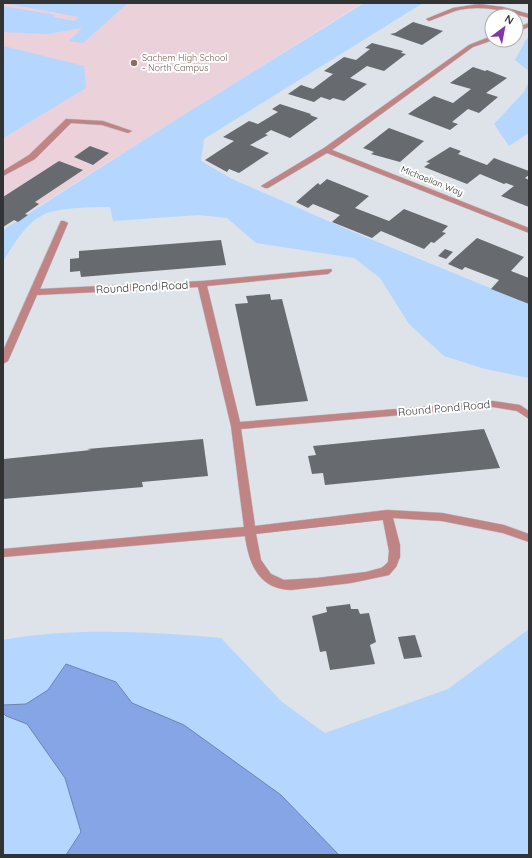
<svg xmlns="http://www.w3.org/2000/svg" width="532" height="858" viewBox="0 0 532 858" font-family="Quicksand,sans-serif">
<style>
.education{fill:#ead1da}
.green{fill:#b4d6ff}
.water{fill:#86a5e7;stroke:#6c83b2}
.building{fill:#676b70}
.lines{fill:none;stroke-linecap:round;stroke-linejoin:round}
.minor-casing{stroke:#bbc0c5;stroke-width:1}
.minor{fill:#c08485;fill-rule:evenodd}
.education-dot{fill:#8d6e63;stroke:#fff;stroke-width:1.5}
.labels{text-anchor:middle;stroke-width:4;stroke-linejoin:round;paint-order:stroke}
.far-education-label{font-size:9px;fill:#785e54;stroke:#fff;text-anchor:start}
.far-street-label{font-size:9px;fill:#313335;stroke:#fff}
.street-label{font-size:11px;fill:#313335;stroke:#fff}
</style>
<rect width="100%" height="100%" fill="#dee3e9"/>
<path class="education" d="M 3,3 L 362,3 L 3,228 Z"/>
<path class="green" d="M 3,3 L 128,3 L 83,43 L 69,41 L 82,28 L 47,34 L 3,32 L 3,6 L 55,15 L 53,17 L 74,21 L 79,17 Z
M 364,3 L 423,3 L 204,139 L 201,161 L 232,179 L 351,231 L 529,304 L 529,378 L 485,369 L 444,356 L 409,324 L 380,278 L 354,258 L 256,243 L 227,218 L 199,215 L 113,221 L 110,207 C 93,207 58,207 43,215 C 26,223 12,246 3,262 L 3,230 L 169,124 Z
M 527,38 L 529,38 L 529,71 L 515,60 Z
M 3,46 L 84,66 L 86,88 L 3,138 Z
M 529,81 L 529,133 L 509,146 L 494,124 L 524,92 Z
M 529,629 L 529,855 L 339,855 L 281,795 L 184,725 L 132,703 L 116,682 L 66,664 L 48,690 L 26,704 L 3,705 L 3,640 C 75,627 149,632 221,638 L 282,702 L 325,733 L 448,689 Z
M 3,713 L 6,717 L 27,724 L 65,778 L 81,832 L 66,855 L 3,855 Z"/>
<path class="water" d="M 66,664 L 116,682 L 132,703 L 184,725 L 281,795 L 339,855 L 66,855 L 81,832 L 65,778 L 27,724 L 6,716 L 3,713 L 3,705 L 26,704 L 48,690 Z"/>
<path class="building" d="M 413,22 L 443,31 L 422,45 L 390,34 L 395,33 Z
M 372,43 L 403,51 L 401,53 L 406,54 L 384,71 L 367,66 L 350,78 L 367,84 L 344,101 L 333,98 L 330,100 L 321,97 L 314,102 L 288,94 L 301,85 L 313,89 L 333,74 L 324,71 L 344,57 L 356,60 L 370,49 L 365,48 Z
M 473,67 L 485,71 L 487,70 L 507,78 L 486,93 L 498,97 L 479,113 L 468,109 L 452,122 L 458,124 L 450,130 L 408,114 L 434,96 L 453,103 L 471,89 L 450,83 Z
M 280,104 L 311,114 L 310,115 L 318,118 L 290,138 L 271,130 L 265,134 L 268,135 L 250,145 L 269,153 L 239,173 L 229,169 L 227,172 L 205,160 L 234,141 L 223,137 L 249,121 L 258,124 L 278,112 L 272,109 Z
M 389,128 L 424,141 L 400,162 L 371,154 L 374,152 L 363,148 Z
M 90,146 L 101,150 L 109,153 L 93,165 L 74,157 Z
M 450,147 L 461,151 L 458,154 L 487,165 L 494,158 L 529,171 L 529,175 L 525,178 L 529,180 L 529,207 L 501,196 L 514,186 L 506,183 L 504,184 L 480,174 L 467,184 L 424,167 L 430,163 L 426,162 Z
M 59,161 L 83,170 L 35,202 L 39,204 L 25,214 L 28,215 L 18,222 L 14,220 L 3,227 L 3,197 Z
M 327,179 L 369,196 L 355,208 L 389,221 L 404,209 L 448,226 L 442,232 L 446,233 L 434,243 L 431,242 L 424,249 L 381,231 L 372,238 L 332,222 L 340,215 L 313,204 L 308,208 L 296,202 L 318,183 L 320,185 Z
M 477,238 L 524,257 L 511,271 L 529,278 L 529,304 L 491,289 L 499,280 L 465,267 L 462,270 L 448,264 Z
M 221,240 L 226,265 L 81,277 L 80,271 L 70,272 L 70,259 L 79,258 L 79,251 Z
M 445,249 L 453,252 L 446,259 L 438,256 Z
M 270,294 L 271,300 L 282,299 L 308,401 L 256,406 L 235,304 L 248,303 L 246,296 Z
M 484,429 L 500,468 L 325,485 L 323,473 L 312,474 L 308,456 L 316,455 L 313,446 Z
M 203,439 L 208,476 L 142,482 L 143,487 L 3,499 L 4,459 L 91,450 L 87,449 Z
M 350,604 L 351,609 L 358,609 L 360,614 L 369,613 L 376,642 L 370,645 L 375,664 L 330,670 L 326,651 L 320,652 L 312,616 L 327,612 L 326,607 Z
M 415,635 L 422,657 L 404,659 L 398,637 Z"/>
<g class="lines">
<g class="minor-casing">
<path id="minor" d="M 479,4 L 503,7 L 529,14 L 529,18 C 505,11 481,4 455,11 C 446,14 438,18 429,21 L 426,19 L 453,8 Z
M 529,23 L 529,27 L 516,32 L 516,28 Z
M 492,36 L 493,40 L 473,47 L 332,150 L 529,228 L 529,233 L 327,153 L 268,188 L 265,188 L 261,186 L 324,148 L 469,45 Z
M 66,119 L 103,121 L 132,131 L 128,133 L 102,125 L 71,123 L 35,159 L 3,176 L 3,171 L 29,155 Z
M 61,221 L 64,221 L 68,223 L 40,289 L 202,281 L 331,269 L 332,271 L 328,274 L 207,286 L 240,422 L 493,401 L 520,405 L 529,411 L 529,419 L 517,411 L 493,407 L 241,429 L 255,526 L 387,510 L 442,513 L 504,525 L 529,534 L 529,542 L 503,533 L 442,521 L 393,518 L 400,545 L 400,557 L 396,567 L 389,575 L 351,583 L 291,590 C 258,589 249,563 245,536 L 3,557 L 3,549 L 244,527 L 231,426 L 198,287 L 37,295 L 8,361 L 3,364 L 3,351 ZM 383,520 L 389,551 L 388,562 L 384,566 L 381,568 L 366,572 L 317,578 L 284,580 L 271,574 L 261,560 L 256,534 Z"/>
</g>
<use href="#minor" class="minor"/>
</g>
<circle class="education-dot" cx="134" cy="63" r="4"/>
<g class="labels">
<g class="far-education-label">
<text x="142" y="61">Sachem High School<tspan x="142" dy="10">- North Campus</tspan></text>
</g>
<g class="far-street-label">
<text transform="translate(432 181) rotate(22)" y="3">Michaelian Way</text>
</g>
<g class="street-label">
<text transform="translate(142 287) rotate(-3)" y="4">Round Pond Road</text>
<text transform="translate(444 408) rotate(-5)" y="4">Round Pond Road</text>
</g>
</g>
<rect width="532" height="858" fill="none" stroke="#313335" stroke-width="8"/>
<g transform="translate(504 28) rotate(32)"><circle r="19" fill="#ffffff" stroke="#adadae"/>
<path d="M0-3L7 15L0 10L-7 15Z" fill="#8635a5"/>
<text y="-6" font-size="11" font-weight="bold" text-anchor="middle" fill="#313335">N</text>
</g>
</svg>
